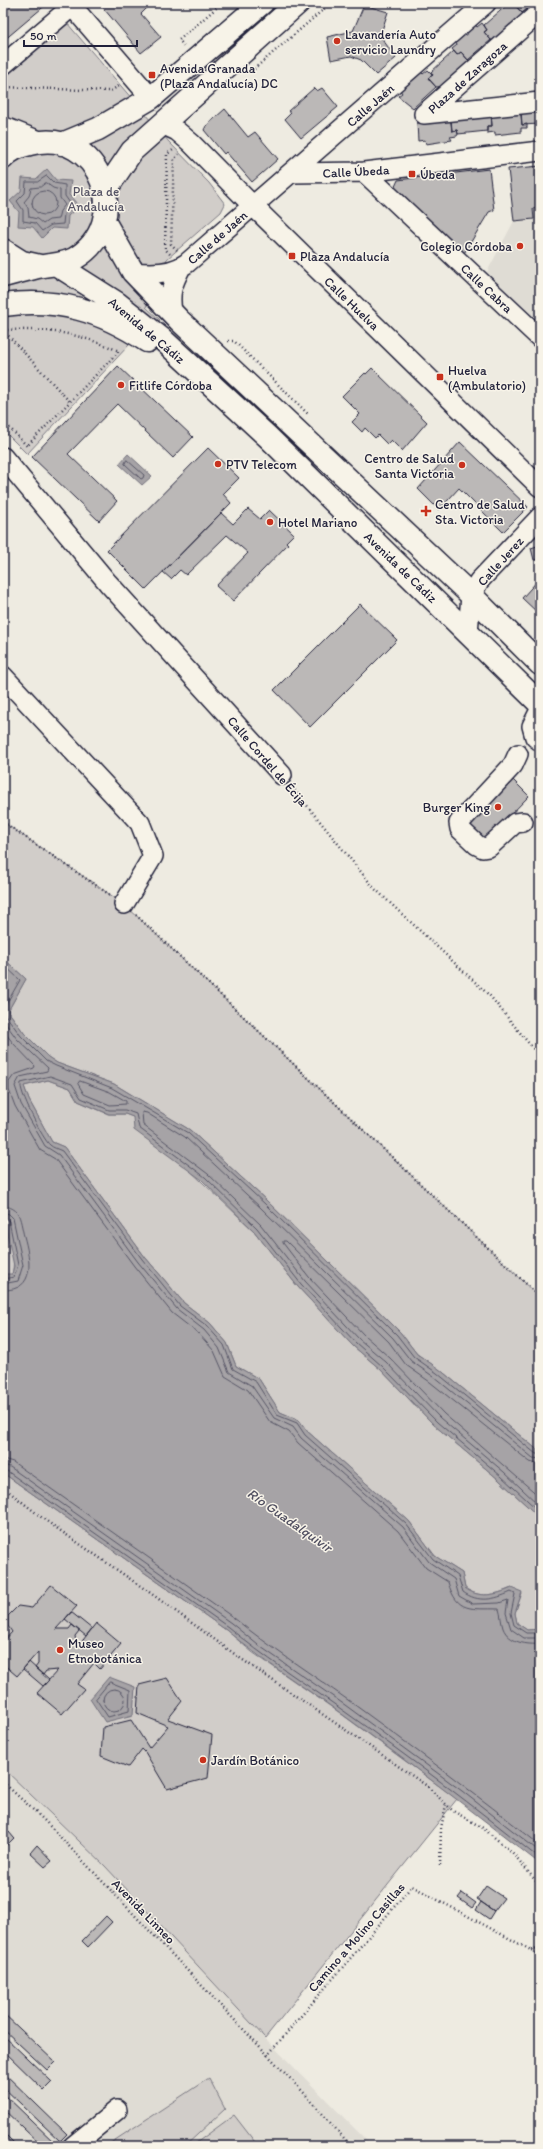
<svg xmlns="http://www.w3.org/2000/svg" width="543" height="2149" viewBox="0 0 543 2149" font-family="Itim,sans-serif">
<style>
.built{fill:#dfdcd4}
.green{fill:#d1cdc9;stroke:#7a7882}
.water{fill:#a6a3a6;stroke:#716f7b}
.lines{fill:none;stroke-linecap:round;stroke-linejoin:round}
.shore{stroke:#575666;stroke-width:1}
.building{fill:#bbb8b7;stroke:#22223b}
.minor-casing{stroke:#22223b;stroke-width:22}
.major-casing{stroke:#22223b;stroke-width:25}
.path{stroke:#22223b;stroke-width:2.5;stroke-dasharray:1 3;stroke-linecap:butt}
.minor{stroke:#f7f3e8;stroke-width:19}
.major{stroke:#f7f3e8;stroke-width:22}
.poi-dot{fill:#c8321e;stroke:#f7f3e8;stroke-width:1.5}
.labels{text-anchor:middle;stroke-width:3;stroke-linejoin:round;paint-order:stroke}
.poi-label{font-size:13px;fill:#22223b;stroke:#f7f3e8;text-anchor:start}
.street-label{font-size:13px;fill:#22223b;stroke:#f7f3e8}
.park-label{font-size:13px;fill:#575566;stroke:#f7f3e8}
.water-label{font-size:14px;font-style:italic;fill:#504f60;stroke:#f7f3e8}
</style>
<rect width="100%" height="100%" fill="#eeebe1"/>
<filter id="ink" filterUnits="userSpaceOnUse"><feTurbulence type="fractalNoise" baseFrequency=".025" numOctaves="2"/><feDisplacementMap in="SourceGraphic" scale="8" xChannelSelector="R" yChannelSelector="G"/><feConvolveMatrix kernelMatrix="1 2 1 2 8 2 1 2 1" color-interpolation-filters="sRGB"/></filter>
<g filter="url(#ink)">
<path class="built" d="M 540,208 L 540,324 L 487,272 L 514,221 L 534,219 L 533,209 Z
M 3,1768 L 105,1866 L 265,2038 L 372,2146 L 3,2146 Z"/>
<path class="green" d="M 67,23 L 169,142 L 209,183 L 225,204 L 221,212 L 167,259 L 146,307 L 160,320 L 158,322 L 144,311 L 129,345 L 27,454 L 3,430 L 3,69 Z
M 3,822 L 124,904 L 540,1297 L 540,1452 L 439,1369 L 417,1354 L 400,1332 L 267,1201 L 190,1130 L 114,1084 L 57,1063 L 48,1057 L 24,1033 L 8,1011 L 26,979 L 3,958 Z
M 48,1080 L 70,1088 L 78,1101 L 108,1114 L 125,1114 L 133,1117 L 254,1231 L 298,1287 L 353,1346 L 380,1369 L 434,1425 L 498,1479 L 540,1518 L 540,1629 L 527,1630 L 517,1623 L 515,1613 L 522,1593 L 511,1588 C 496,1595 479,1599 465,1588 L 462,1573 L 435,1556 L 409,1521 L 307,1431 L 299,1420 L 280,1412 L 259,1379 L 236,1366 L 227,1343 L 210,1323 L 184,1303 L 145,1257 L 64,1147 L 52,1142 L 29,1100 L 24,1086 Z
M 3,1214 C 8,1233 17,1255 12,1275 L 3,1274 Z
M 3,1473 L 226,1630 L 252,1652 L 340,1713 L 457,1799 L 265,2038 L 105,1866 L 3,1768 Z
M 209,2078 L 225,2109 L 185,2146 L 106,2146 Z
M 234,2115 L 258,2146 L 192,2146 Z"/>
<path class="water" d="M 47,169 L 56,180 L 71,181 L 69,195 L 79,206 L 68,216 L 67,229 L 52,228 L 42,238 L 33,227 L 18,226 L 19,212 L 10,201 L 21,191 L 22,178 L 36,179 Z
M 128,454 L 152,476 L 142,485 L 119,464 Z
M 3,958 L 26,979 L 8,1011 L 24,1033 L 48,1057 L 57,1063 L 114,1084 L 190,1130 L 267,1201 L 400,1332 L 417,1354 L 439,1369 L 540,1452 L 540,1518 L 498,1479 L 434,1425 L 380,1369 L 353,1346 L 298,1287 L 254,1231 L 202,1180 L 134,1130 L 133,1117 L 125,1114 L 109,1114 L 78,1101 L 70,1088 L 48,1080 L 24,1086 L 29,1100 L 52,1142 L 64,1147 L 145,1257 L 184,1303 L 210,1323 L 227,1343 L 236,1366 L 259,1379 L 280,1412 L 299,1420 L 307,1431 L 409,1521 L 435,1556 L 462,1573 L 465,1588 C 479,1599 496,1595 512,1588 L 522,1592 L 515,1613 L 517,1623 L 527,1630 L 540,1629 L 540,1864 C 474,1812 407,1761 339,1712 C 301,1685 262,1660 226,1630 L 3,1473 L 3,1274 L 12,1274 L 14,1266 L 3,1214 Z
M 109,1677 L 135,1687 L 133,1715 L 105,1722 L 90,1699 Z"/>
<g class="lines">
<path class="shore" d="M 47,176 L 54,183 L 65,185 L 65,196 L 72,206 L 64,214 L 63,224 L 51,225 L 42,231 L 35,223 L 23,221 L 23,210 L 17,201 L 25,193 L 26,182 L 37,182 Z
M 46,183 L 53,188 L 60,190 L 60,198 L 65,205 L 60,211 L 58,219 L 49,220 L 43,224 L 37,219 L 29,217 L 28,208 L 24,202 L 29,196 L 31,188 L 40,187 Z
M32 203a12 12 0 1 1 24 0a12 12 0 1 1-24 0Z
M 127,460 L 144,475 L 143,478 L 141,479 L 125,464 Z
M 3,964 L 20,980 L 4,1008 L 4,1013 L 21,1036 L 46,1061 L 56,1066 L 112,1088 L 188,1133 L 265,1204 L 397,1335 L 414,1357 L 437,1373 L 536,1454 L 540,1454
M 3,1020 L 17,1039 L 48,1068 L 47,1071 L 20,1077 L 15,1086 L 21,1104 L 45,1146 L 59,1155 L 138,1262 L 177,1309 L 204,1330 L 219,1348 L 229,1372 L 252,1386 L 274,1418 L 293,1427 L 301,1438 L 403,1527 L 429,1562 L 454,1579 L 459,1596 L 473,1604 L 499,1603 L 508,1600 L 506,1613 L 511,1629 L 524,1638 L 540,1638
M 3,1030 L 13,1043 L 35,1066 L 34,1068 L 14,1075 L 9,1082 L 9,1090 L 15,1106 L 40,1150 L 55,1159 L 134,1266 L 172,1313 L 199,1334 L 214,1351 L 225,1376 L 248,1390 L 270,1422 L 289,1432 L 298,1443 L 398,1531 L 426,1568 L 448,1582 C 457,1614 472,1608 499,1609 C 501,1615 501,1622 503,1628 C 509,1643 527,1645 540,1644
M 80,1081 L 110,1092 L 126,1101 L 126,1104 L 110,1105 L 84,1094 L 78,1084 Z
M 3,1206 C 8,1206 13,1208 17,1212 C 21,1218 22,1229 24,1236 C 30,1258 37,1291 3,1290
M 3,1212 L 9,1214 L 13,1218 L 23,1265 L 18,1281 L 3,1284
M 3,1217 L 9,1221 L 18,1265 L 14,1277 L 3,1279
M 3,1459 L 13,1462 L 234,1618 C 271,1648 310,1673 348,1700 C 413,1747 477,1795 540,1845
M 540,1459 L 533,1458 L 434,1377 L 411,1361 L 393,1338 L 261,1208 L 185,1137 L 147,1113 L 142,1112 L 143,1125 L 208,1174 L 261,1225 L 305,1281 L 359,1339 L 386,1362 L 440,1418 L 504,1472 L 540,1506
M 3,1465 L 10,1467 L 231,1623 L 258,1645 L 345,1705 L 462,1791 L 540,1852
M 540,1465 L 530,1462 L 430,1382 L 406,1365 L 389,1342 L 286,1241 L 283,1241 L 283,1243 L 309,1277 L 364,1335 L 390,1358 L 444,1414 L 540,1497
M 3,1470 L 7,1471 L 228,1627 C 264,1657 303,1682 341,1709 C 409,1757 475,1807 540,1859
M 540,1512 L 501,1476 L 437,1422 L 382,1366 L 356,1343 L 301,1284 L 257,1228 L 205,1177 L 139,1128 L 136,1114 L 125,1110 L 109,1110 L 81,1098 L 72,1084 L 50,1076 L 21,1083 C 18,1090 43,1140 50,1145 C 53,1148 58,1149 62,1151 L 142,1259 L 180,1306 L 207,1326 L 224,1345 L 233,1369 L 256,1382 L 277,1415 L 297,1423 L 305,1435 L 406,1524 L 433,1559 L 458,1576 L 463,1592 C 478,1603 494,1600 511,1592 L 515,1594 L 511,1613 L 514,1625 L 526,1633 L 540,1633
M 110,1682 L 130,1690 L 129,1711 L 108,1717 L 96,1699 Z
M103 1700a11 11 0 1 1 22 0a11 11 0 1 1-22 0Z"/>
</g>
<path class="building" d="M 3,3 L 48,3 L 3,41 Z
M 99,3 L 142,3 L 147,8 L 141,14 L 161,37 L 141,53 Z
M 507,3 L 534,3 L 522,13 L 514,4 L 510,7 Z
M 508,4 L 510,7 L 514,4 L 524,15 L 500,41 L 491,40 L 484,32 L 487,30 L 484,25 Z
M 364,5 L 388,12 L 381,33 L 383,40 L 396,58 L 376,75 L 361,60 L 351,56 L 331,60 L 327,37 L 353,31 Z
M 482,23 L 487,30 L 484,32 L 491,40 L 468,60 L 461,52 L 457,55 L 452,49 L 457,45 L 456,43 L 475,24 L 477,27 Z
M 454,51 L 457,55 L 461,52 L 470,62 L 447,86 L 436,87 L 428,78 L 433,75 L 431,72 Z
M 428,70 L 433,75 L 428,78 L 436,87 L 413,108 L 398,96 L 402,93 L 400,90 L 421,72 L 423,74 Z
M 314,88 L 317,91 L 322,88 L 338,107 L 301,138 L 285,119 L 291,113 L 288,111 Z
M 540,102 L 540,124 L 522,125 L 520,107 Z
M 225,109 L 248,137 L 255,132 L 278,159 L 252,182 L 226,152 L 224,154 L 204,130 L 206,126 Z
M 521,111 L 522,125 L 527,124 L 527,128 L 521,128 L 521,132 L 495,135 L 495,132 L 487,133 L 487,126 L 492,126 L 491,114 Z
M 491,114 L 492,126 L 487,126 L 487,131 L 458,134 L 457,130 L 452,131 L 450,116 Z
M 451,119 L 452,131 L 457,130 L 458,134 L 457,136 L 450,137 L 452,140 L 426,144 L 425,140 L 418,141 L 417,123 Z
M 540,166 L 540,208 L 533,209 L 534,219 L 514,221 L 508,169 Z
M 489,169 L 494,210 L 489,212 L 463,255 L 413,205 L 410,208 L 393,191 L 398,180 Z
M 118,366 L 193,437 L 173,458 L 117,404 L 68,454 L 117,501 L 99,521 L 32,457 Z
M 372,368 L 427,422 L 402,451 L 391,440 L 387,444 L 378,435 L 375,438 L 365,428 L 362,432 L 352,422 L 360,414 L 342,396 L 365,373 L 366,374 Z
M 460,442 L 528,507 L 503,532 L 459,488 L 439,510 L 418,489 Z
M 208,448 L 239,478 L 223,494 L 231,503 L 146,589 L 107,550 Z
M 248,509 L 260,519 L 269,510 L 294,534 L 286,542 L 288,544 L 233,601 L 216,586 L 248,553 L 227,535 L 186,575 L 180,570 L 171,579 L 163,572 L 221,513 L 233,524 Z
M 540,545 L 540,564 L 539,559 L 534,560 L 531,548 Z
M 540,578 L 540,615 L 522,598 Z
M 360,604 L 397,640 L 310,727 L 274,690 Z
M 509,776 L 529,796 L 484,842 L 464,822 Z
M 51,1585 L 77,1606 L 56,1629 L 69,1629 L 72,1625 L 79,1631 L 75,1636 L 77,1648 L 96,1623 L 121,1644 L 100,1669 L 94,1663 L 77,1684 L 84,1689 L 62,1714 L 37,1693 L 58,1670 L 46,1671 L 43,1675 L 35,1668 L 38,1664 L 38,1652 L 17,1676 L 3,1664 L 3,1642 L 12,1632 L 8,1626 L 8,1616 L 18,1606 L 32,1608 Z
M 71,1612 L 92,1629 L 86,1636 L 65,1619 Z
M 29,1662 L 49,1680 L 43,1686 L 23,1669 Z
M 167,1678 L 182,1701 L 168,1719 L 212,1735 L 208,1778 L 167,1789 L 145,1752 L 142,1749 L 128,1767 L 101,1756 L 103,1727 L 131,1720 L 149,1748 L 168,1726 L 137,1713 L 139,1685 Z
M 9,1832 L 14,1838 L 3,1849 L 3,1838 Z
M 37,1845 L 52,1861 L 45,1867 L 30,1853 Z
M 486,1886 L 504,1898 L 494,1911 L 477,1899 Z
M 462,1893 L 476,1903 L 472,1908 L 458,1898 Z
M 481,1902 L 494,1911 L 489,1919 L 476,1910 Z
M 106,1916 L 112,1922 L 88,1947 L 82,1941 Z
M 3,2013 L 55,2062 L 47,2070 L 3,2029 Z
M 3,2035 L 52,2082 L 44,2090 L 3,2050 Z
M 3,2072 L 67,2134 L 60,2141 L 3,2087 Z
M 3,2093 L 57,2145 L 42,2146 L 3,2109 Z
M 3,2132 L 17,2146 L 3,2146 Z"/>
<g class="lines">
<g class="minor-casing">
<path id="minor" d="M 72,6 L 151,98
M 3,65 L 76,3
M 424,114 L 540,12
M 424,114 L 540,102
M 162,124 L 177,131 L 191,143 L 252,205 L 540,487
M 364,172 L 540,338
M 291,173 L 364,172 L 540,151
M 133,272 C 150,274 173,274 187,263 L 486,3
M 172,312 C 169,292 172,285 181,267
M 3,457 L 108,583 L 282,775
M 468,633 L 471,595 L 479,581 L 540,517
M 3,676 L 140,823 L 153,856 L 124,904
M 540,710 L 532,726 L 535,737 L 540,741
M 518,754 L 513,765 L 459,823 L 460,829 L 477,845 L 483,848 L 489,847 L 515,823 L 523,822
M 73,2146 L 117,2110"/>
</g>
<g class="major-casing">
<path id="major" d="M 3,128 L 38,142
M 62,144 L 98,129 L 151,98 L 262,3
M 3,158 C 10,150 20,146 30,144 C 100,125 136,223 74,259 C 63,265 51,264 38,267 C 27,270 15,273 3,276
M 105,191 L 132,151 L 298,3
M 104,221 L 133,272 L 179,320 L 471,595 L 540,664
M 3,250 L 22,262 L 40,266
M 57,265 L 117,303 L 162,339 L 268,437 L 540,704
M 3,305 C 59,298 100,310 147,341"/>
</g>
<path class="path" d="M 184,46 L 179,40 L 222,3
M 254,69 L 331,3
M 3,87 L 110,91 L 119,86
M 177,250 L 171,244 L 174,159 L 179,154
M 170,254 L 165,249 L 167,154 L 173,150
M 3,330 C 50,329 75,332 119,351 L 27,446 L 3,421
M 3,330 L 70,402
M 228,341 L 234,341 L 308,414
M 292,787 L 374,888 L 490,996 L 540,1057
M 3,822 L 110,895
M 136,915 L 540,1297
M 3,1487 L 45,1520 L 149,1592 L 240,1658 L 388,1759 L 427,1786 L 453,1811 L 483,1828 L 512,1852 L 540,1886
M 3,1782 L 43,1819 L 305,2094 L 351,2146
M 440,1865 L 441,1828 L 446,1805
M 531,1950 L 540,1949
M 267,2056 L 412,1886 L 540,1955"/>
<use href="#minor" class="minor"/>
<use href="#major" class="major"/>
</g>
</g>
<g class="poi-dot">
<circle cx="337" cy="41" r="4"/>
<rect x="148" y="71" width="8" height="8" rx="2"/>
<rect x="408" y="170" width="8" height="8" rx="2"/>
<circle cx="520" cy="246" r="4"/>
<rect x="288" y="252" width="8" height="8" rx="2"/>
<rect x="436" y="373" width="8" height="8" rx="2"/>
<circle cx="121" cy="385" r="4"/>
<circle cx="218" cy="464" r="4"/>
<circle cx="462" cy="465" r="4"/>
<path d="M424 505h4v4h4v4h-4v4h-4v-4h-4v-4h4z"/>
<circle cx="270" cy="522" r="4"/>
<circle cx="498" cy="807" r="4"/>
<circle cx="60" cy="1650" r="4"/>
<circle cx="203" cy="1760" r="4"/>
</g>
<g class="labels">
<g class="poi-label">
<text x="345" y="39">Lavandería Auto<tspan x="345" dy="15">servicio Laundry</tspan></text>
<text x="160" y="73">Avenida Granada<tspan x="160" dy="15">(Plaza Andalucía) DC</tspan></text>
<text x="420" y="179">Úbeda</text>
<text x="512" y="251" text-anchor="end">Colegio Córdoba</text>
<text x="300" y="261">Plaza Andalucía</text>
<text x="448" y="375">Huelva<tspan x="448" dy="15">(Ambulatorio)</tspan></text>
<text x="129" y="390">Fitlife Córdoba</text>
<text x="454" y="463" text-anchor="end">Centro de Salud<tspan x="454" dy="15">Santa Victoria</tspan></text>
<text x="226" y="469">PTV Telecom</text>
<text x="435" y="509">Centro de Salud<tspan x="435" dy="15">Sta. Victoria</tspan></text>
<text x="278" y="527">Hotel Mariano</text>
<text x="490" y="812" text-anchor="end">Burger King</text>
<text x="68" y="1648">Museo<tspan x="68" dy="15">Etnobotánica</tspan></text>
<text x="211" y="1765">Jardín Botánico</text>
</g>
<g class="street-label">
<text transform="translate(467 77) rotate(-42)" y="5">Plaza de Zaragoza</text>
<text transform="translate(370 105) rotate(-41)" y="5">Calle Jaén</text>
<text transform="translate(356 171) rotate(-3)" y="5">Calle Úbeda</text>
<text transform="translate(217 237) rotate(-41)" y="5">Calle de Jaén</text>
<text transform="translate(487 288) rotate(43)" y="5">Calle Cabra</text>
<text transform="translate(352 303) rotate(44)" y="5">Calle Huelva</text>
<text transform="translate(147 330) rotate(40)" y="5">Avenida de Cádiz</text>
<text transform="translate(500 561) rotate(-48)" y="5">Calle Jerez</text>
<text transform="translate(401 567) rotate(44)" y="5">Avenida de Cádiz</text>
<text transform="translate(268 761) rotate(49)" y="5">Calle Cordel de Écija</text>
<text transform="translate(144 1911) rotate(46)" y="5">Avenida Linneo</text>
<text transform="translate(356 1937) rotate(-49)" y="5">Camino a Molino Casillas</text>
</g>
<g class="park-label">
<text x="96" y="196">Plaza de<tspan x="96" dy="15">Andalucía</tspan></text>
</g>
<g class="water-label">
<text transform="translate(290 1520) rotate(35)" y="5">Río Guadalquivir</text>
</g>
</g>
<rect width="543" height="2149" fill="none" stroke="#f7f3e8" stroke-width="16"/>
<rect x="8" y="8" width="527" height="2133" fill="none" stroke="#22223b" stroke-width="1.5" filter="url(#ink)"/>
<path d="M24 40v6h113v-6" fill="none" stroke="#22223b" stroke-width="2"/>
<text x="30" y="40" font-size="12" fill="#22223b" stroke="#f7f3e8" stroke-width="3" paint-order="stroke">50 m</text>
</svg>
